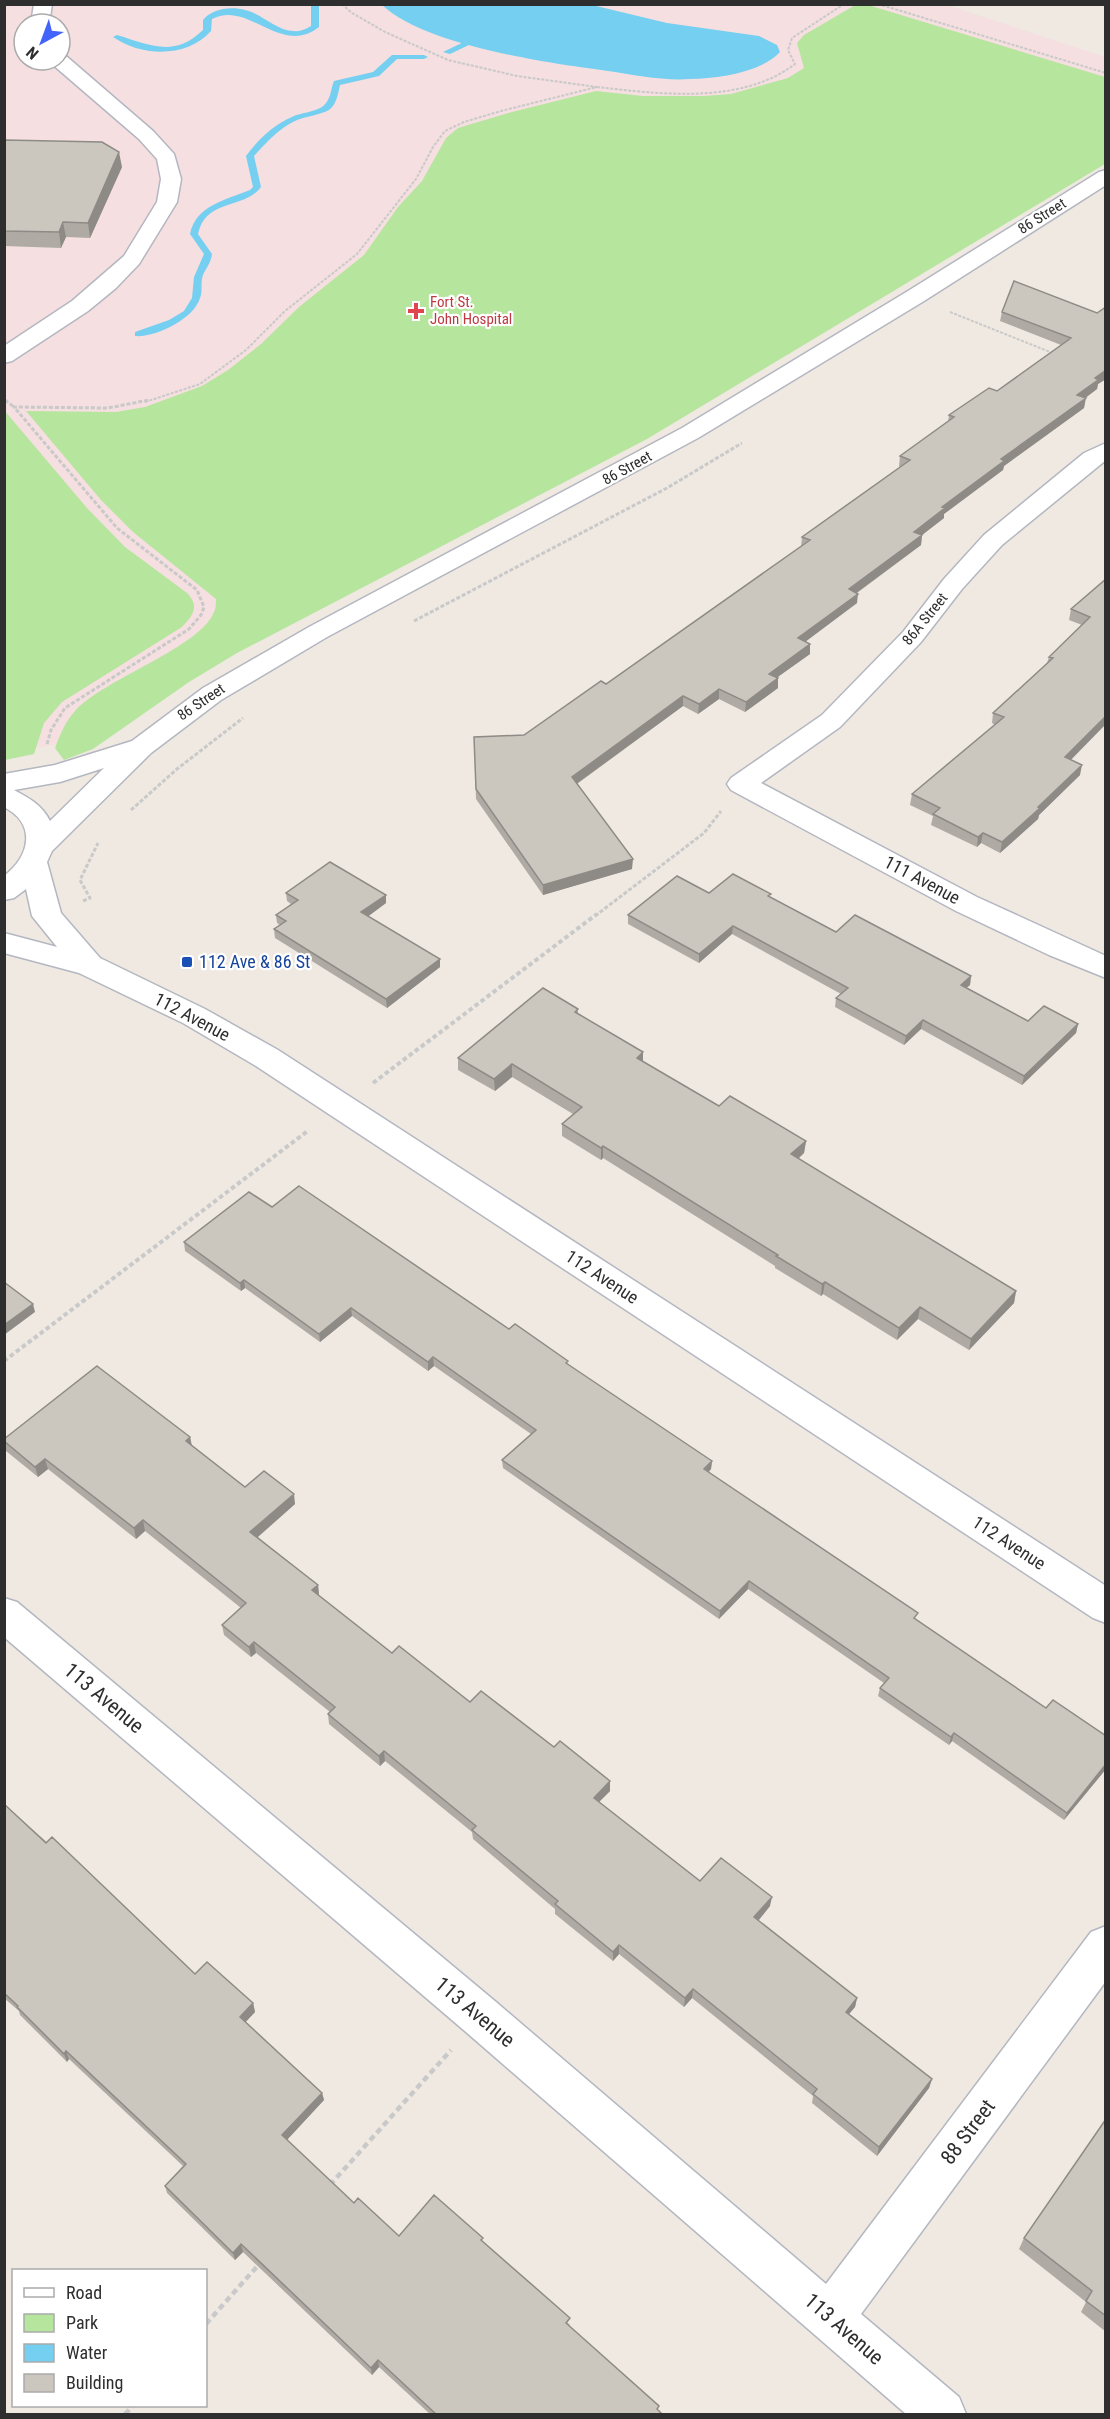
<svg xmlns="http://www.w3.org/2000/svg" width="1110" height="2419" viewBox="0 0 1110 2419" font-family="'Roboto Condensed',sans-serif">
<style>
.medical{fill:#f5dfe0;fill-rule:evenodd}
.green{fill:#b6e59e}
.water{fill:#75cff0}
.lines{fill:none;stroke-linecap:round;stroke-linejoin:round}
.stream{fill:#75cff0;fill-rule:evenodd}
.minor-casing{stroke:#b4b7c1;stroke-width:3}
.path-far3{stroke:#c9c9c9;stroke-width:2;stroke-dasharray:3 1.5;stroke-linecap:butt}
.path-far2{stroke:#c9c9c9;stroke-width:3;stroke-dasharray:4 2;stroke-linecap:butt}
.path-far1{stroke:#c9c9c9;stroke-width:4;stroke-dasharray:4.5 3;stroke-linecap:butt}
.path{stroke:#c9c9c9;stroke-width:4.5;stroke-dasharray:6 4;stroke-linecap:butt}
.minor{fill:#fff;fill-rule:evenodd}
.wall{fill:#afaba4}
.shaded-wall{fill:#8e8b86}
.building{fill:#cbc7bf;stroke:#8e8b86;stroke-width:1.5}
.health-dot{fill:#e0444e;stroke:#fff;stroke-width:2}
.transit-dot{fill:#1a4fb4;stroke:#fff;stroke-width:2}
.labels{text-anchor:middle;stroke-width:4.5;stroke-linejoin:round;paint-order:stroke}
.far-street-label{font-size:15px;fill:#2e2e2e;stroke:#fff}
.far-health-label{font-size:15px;fill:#be3a42;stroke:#fff;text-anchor:start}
.street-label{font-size:18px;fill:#2e2e2e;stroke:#fff}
.transit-label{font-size:18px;fill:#164399;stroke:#fff;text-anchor:start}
.near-street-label{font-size:21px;fill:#2e2e2e;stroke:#fff}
</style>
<rect width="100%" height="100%" fill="#efe9e1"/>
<path class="medical" d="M 944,4 L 1105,57 L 1105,141 L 69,742 L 5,753 L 5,5 ZM 24,24 L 60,24 L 60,60 L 24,60 Z"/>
<path class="green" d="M 857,4 L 868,5 L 1105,77 L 1105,164 L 647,439 L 237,653 L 189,682 L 93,749 L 64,760 L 55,748 C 60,735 65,722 75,711 C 102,680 201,647 214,612 C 216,609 216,603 216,599 L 133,532 L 101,500 L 26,411 L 116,412 L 145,407 L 202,386 L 228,370 L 261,344 L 299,307 L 364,255 L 398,207 L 422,181 L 446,138 L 458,128 L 512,112 L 596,91 L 643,96 L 704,96 L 731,94 L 788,78 L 804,68 L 797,43 L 804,35 Z
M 4,410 L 87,508 L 125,547 L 187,593 C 200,606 193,616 182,627 L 62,702 L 44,723 L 34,754 L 5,760 Z"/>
<path class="water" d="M 382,5 L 592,5 L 667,23 L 759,36 L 777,45 L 780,52 C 760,73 718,78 690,79 C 663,81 635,75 608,71 C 549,63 426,46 382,5 Z"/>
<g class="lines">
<path class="stream" d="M 311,4 L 319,4 L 319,27 C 280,57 249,0 212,19 L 211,31 C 187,58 142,57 113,37 L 117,35 C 150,45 174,58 203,30 L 203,20 C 209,13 215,11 223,9 C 259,4 269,30 294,31 C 300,32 306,29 311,26 Z
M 466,41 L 473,43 L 450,54 L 443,52 Z
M 392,55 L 424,55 L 428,57 L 424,59 L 397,59 L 379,76 L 340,85 C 338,93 337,104 329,110 C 320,115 307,116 297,120 C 279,128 267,142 254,156 L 261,187 C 244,210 206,198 198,234 L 212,254 C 211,263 206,268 203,275 C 200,283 203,291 200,298 C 194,319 155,338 135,336 L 135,332 L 169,320 L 184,311 L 192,298 L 194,277 L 204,254 L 190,234 C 196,205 226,200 250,190 L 253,187 L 246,156 C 258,140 273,125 292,117 C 302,112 320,112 326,103 C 331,97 331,88 334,81 L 373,72 Z"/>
<g class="minor-casing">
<path id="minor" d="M 34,4 L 52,4 L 49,24 L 31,24 Z
M 60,55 L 66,56 L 153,131 L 174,154 L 181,179 L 177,202 L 139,264 L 116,288 L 88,311 L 12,361 L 4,363 L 4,346 L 72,301 L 124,256 L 157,202 L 161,179 L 157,159 L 139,139 L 52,64 L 50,60 L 60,60 Z
M 1106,170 L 1106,185 L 924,301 L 698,438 L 327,637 L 221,700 L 151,753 L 52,851 L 47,862 L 61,913 L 100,958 L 205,1009 L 278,1050 L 1106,1586 L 1106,1623 L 1093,1618 L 256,1066 L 183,1023 L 79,973 L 4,953 L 4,933 L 57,947 L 32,916 L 26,889 L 14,898 L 4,900 L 4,876 C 30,856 37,824 4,807 L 4,774 L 55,765 L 132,741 L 203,688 L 309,627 L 682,428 L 908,291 L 1099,172 ZM 104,768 L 50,821 C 42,805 29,798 14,790 L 60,782 Z
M 1106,443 L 1106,460 L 1002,545 L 962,589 L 921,642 L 840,727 L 761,783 L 977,897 L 1106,956 L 1106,978 L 1049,955 L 956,911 L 731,790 L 727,784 L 731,778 L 822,715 L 903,632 L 944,579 L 984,535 L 1084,453 Z
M 4,1598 L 17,1602 L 496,2002 L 826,2284 L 1091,1932 L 1106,1926 L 1106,1981 L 861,2314 L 959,2397 L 966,2414 L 906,2414 L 466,2032 L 4,1637 Z"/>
</g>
<path class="path-far3" d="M 878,4 L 1106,73
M 597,87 C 660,94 741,105 795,64 L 788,50 L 792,38 L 844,4
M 950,312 L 1055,354
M 4,399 L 7,402
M 145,402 L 200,384 L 246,350 L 285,311 L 357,254 L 416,179 L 433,147 L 445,131 L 464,122 L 501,111 L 597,87 L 517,76 L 448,60 L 385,32 L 352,13 L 342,4"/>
<path class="path-far2" d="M 5,400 L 14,407
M 414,621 L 667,488 L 742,443
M 47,744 L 51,730 L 65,708 L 189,629 L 201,615 L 204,607 L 197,590 L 117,528 L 14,407 L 108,408 L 149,400
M 131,810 L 177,769 L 243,718
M 83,901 L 90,898 L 80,880 L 98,843
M 595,916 L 704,833 L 721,811"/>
<path class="path-far1" d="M 373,1083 L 597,914
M 4,1361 L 309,1130"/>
<path class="path" d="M 330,2185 L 451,2050
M 206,2324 L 261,2262
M 125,2414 L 133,2406"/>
<use href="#minor" class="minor"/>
</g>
<path class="wall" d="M 4,140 L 122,167 L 90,238 L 66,237 L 61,248 L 4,246 Z
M 1106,307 L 1106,379 L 1098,384 L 1097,389 L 1085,398 L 1084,408 L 1004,466 L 1003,470 L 944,514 L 944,518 L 922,535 L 921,545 L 857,593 L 857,603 L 806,641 L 810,644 L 810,654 L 777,677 L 778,678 L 778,688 L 745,712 L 719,699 L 698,714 L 683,706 L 577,784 L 632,869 L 543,895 L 476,799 L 474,737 L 524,735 L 606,684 L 801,547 L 802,537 L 900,467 L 899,466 L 900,456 L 948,422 L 949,415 L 997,391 L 1061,345 L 1000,321 L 1002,312 L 1097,313 Z
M 1106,579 L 1071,760 L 1080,775 L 1039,815 L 1038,819 L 1000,853 L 981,843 L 977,847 L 931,825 L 933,816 L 910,805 L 912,794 L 995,725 L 992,723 L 993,713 L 1047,663 L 1049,657 L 1082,625 L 1069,620 L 1071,609 Z
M 286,893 L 386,895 L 386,903 L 368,916 L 440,959 L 440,967 L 387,1008 L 275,938 L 274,929 L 280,925 L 277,923 L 276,915 L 291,904 L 287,901 Z
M 709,893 L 771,897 L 836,932 L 971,976 L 970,985 L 966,988 L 1028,1021 L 1078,1024 L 1076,1033 L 1022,1085 L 921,1029 L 904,1045 L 835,1007 L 836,998 L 841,994 L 732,934 L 699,963 L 628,924 L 628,915 Z
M 578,1009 L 578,1014 L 643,1052 L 643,1062 L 719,1106 L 806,1141 L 804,1153 L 798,1159 L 1016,1291 L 1014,1303 L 969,1350 L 918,1319 L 897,1340 L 823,1294 L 821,1296 L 775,1268 L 775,1266 L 603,1158 L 601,1160 L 562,1136 L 562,1124 L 573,1114 L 512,1077 L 495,1091 L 458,1070 L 458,1058 Z
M 272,1207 L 509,1329 L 568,1365 L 712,1461 L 711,1469 L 709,1472 L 917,1620 L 1046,1708 L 1106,1736 L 1106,1769 L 1064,1820 L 952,1741 L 949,1745 L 878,1696 L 880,1688 L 884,1683 L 748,1589 L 719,1619 L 503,1468 L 502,1460 L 531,1434 L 434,1366 L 428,1371 L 352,1316 L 320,1342 L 245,1288 L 241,1291 L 185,1251 L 184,1242 Z
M 190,1437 L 192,1445 L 245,1487 L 295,1504 L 258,1537 L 318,1585 L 319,1596 L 392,1653 L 610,1791 L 599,1802 L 700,1881 L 770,1906 L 758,1921 L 857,1998 L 855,2007 L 849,2014 L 932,2079 L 929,2088 L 877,2156 L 812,2103 L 813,2096 L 692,1998 L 684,2007 L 619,1954 L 613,1961 L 555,1914 L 555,1909 L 473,1839 L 472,1832 L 385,1761 L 380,1766 L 329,1724 L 328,1714 L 330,1712 L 256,1653 L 251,1657 L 224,1635 L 222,1625 L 241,1608 L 145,1531 L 136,1539 L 48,1469 L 38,1477 L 6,1451 L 4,1446 L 4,1439 Z
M 4,1804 L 195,1974 L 253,2003 L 255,2012 L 245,2022 L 322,2093 L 324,2100 L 287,2140 L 354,2203 L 399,2236 L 483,2242 L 570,2325 L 569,2326 L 663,2415 L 431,2415 L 379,2367 L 372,2375 L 243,2252 L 235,2260 L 167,2193 L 165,2186 L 183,2166 L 69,2059 L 67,2062 L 20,2015 L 19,2011 L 4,1998 Z
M 1106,2119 L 1106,2332 L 1081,2312 L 1086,2302 L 1019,2249 L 1024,2238 Z"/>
<path class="shaded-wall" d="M 119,152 L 122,167 L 90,238 L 88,223 Z
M 63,222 L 66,237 L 61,248 L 59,232 Z
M 1106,370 L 1106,379 L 1098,384 L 1097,389 L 1076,405 L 1077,395 L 1095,378 Z
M 1086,398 L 1084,408 L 1004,466 L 1003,470 L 944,514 L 944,518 L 913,542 L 914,532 L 942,507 L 1001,459 Z
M 922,535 L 921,545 L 848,599 L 849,589 Z
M 858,594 L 857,603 L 797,648 L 798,638 Z
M 810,644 L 810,654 L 768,684 L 769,674 Z
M 778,678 L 778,688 L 745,712 L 746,702 Z
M 719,689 L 719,699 L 698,714 L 699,704 Z
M 683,696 L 683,706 L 572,787 L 572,777 Z
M 1106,716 L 1106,724 L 1063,768 L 1065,757 Z
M 1082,765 L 1080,775 L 1039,815 L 1038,819 L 1000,853 L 1002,842 Z
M 983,833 L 981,843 L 977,847 L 978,837 Z
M 633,859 L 632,869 L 543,895 L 543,885 Z
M 386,895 L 386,903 L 362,921 L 361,912 Z
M 733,926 L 732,934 L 699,963 L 699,954 Z
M 440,959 L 440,967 L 387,1008 L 386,999 Z
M 971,976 L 970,985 L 960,993 L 961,985 Z
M 923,1020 L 921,1029 L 904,1045 L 906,1036 Z
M 1078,1024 L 1076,1033 L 1022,1085 L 1024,1076 Z
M 643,1052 L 643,1064 L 637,1058 Z
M 512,1064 L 512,1077 L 495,1091 L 494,1079 Z
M 806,1141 L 804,1153 L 790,1166 L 791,1154 Z
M 603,1146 L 603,1158 L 601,1160 L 601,1148 Z
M 244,1280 L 245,1288 L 241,1291 L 240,1283 Z
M 825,1282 L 823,1294 L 821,1296 L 822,1284 Z
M 1016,1291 L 1014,1303 L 969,1350 L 971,1339 Z
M 33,1304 L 35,1312 L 4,1335 L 4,1325 Z
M 920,1307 L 918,1319 L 897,1340 L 899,1328 Z
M 351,1308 L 352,1316 L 320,1342 L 319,1334 Z
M 433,1357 L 434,1366 L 428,1371 L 428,1362 Z
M 190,1437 L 192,1448 L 186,1441 Z
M 45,1459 L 48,1469 L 38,1477 L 35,1467 Z
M 712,1461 L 711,1469 L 703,1477 L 704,1469 Z
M 294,1494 L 295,1504 L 252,1542 L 250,1532 Z
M 143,1520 L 145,1531 L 136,1539 L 134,1528 Z
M 749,1581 L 748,1589 L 719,1619 L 720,1611 Z
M 318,1585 L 319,1595 L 313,1601 L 312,1590 Z
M 254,1642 L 256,1653 L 251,1657 L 249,1647 Z
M 954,1733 L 952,1741 L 949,1745 L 951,1737 Z
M 384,1751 L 385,1761 L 380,1766 L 379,1756 Z
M 1106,1764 L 1106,1769 L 1064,1820 L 1067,1813 Z
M 610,1781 L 610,1791 L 594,1807 L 594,1798 Z
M 772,1897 L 770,1906 L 753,1927 L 754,1917 Z
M 619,1945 L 619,1954 L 613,1961 L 613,1952 Z
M 693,1989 L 692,1998 L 684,2007 L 685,1998 Z
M 857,1998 L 855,2007 L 844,2020 L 846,2012 Z
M 253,2003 L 255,2012 L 242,2026 L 240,2017 Z
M 66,2051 L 69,2059 L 67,2062 L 64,2054 Z
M 932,2079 L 929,2088 L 877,2156 L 879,2147 Z
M 322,2093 L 324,2100 L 284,2143 L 282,2135 Z
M 241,2244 L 243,2252 L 235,2260 L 233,2253 Z
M 378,2360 L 379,2367 L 372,2375 L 371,2368 Z"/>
<path class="building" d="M 4,140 L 102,142 L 119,152 L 88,223 L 63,222 L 59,232 L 4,231 Z
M 1014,281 L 1097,313 L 1106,307 L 1106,370 L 1095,378 L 1098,380 L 1077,395 L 1086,398 L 1001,459 L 1004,461 L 942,507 L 945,508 L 914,532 L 922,535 L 849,589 L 858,594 L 798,638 L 810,644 L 769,674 L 778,678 L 746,702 L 719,689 L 699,704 L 683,696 L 572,777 L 633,859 L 543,885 L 476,789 L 474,737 L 524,735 L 601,681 L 606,684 L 810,540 L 802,537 L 910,460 L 900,456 L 954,417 L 949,415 L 989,388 L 997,391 L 1071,338 L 1002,312 Z
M 1106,579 L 1106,716 L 1065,757 L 1082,765 L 1038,807 L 1040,808 L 1002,842 L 983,833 L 978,837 L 933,814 L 940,808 L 912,794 L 1004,717 L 993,713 L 1053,658 L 1049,657 L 1090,617 L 1071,609 Z
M 330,862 L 386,895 L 361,912 L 440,959 L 386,999 L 274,929 L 286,921 L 276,915 L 298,900 L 286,893 Z
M 733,874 L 771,894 L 768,896 L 836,932 L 855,915 L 971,976 L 961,985 L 1028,1021 L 1044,1006 L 1078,1024 L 1024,1076 L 923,1020 L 906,1036 L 836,998 L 848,988 L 733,926 L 699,954 L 628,915 L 677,876 L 709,893 Z
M 543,988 L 578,1009 L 575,1012 L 643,1052 L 637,1058 L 719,1106 L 730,1096 L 806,1141 L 791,1154 L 1016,1291 L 971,1339 L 920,1307 L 899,1328 L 825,1282 L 822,1284 L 776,1256 L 778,1255 L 603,1146 L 601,1148 L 562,1124 L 582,1107 L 512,1064 L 494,1079 L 458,1058 Z
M 299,1186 L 509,1329 L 515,1324 L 568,1361 L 566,1363 L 712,1461 L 704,1469 L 918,1613 L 914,1618 L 1046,1708 L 1053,1700 L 1106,1736 L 1106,1764 L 1067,1813 L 954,1733 L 951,1737 L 880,1688 L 889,1678 L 749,1581 L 720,1611 L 502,1460 L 536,1430 L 433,1357 L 428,1362 L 351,1308 L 319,1334 L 244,1280 L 240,1283 L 184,1242 L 249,1192 L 272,1207 Z
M 4,1282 L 33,1304 L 4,1325 Z
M 97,1366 L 190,1437 L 186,1441 L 245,1487 L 264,1471 L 294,1494 L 250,1532 L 318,1585 L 312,1590 L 392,1653 L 399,1646 L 470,1702 L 481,1691 L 554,1747 L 560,1741 L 610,1781 L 594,1798 L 700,1881 L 721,1858 L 772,1897 L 754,1917 L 857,1998 L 846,2012 L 932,2079 L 879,2147 L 813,2094 L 817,2089 L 693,1989 L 685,1998 L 619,1945 L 613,1952 L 555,1904 L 558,1901 L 472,1830 L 476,1826 L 384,1751 L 379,1756 L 328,1714 L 335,1707 L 254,1642 L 249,1647 L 222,1625 L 246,1603 L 143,1520 L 134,1528 L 45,1459 L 35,1467 L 4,1441 L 4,1439 Z
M 4,1804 L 46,1843 L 52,1837 L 195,1974 L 207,1962 L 253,2003 L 240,2017 L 322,2093 L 282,2135 L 354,2203 L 358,2198 L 399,2236 L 434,2195 L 483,2238 L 481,2240 L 570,2318 L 566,2323 L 659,2406 L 657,2409 L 663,2415 L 437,2415 L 378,2360 L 371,2368 L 241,2244 L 233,2253 L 165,2186 L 186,2164 L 66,2051 L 64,2054 L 17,2007 L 18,2006 L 4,1993 Z
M 1106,2119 L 1106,2316 L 1086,2301 L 1092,2291 L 1024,2238 Z"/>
<path class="health-dot" d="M413 302h6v6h6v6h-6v6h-6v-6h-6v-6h6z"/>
<rect class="transit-dot" x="181" y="956" width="12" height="12" rx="3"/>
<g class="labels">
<g class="far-street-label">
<text transform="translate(1042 216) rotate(-32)" y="5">86 Street</text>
<text transform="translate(627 468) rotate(-29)" y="5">86 Street</text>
<text transform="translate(925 619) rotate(-51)" y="5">86A Street</text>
<text transform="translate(201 702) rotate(-34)" y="5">86 Street</text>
</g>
<g class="far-health-label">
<text x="430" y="307">Fort St.<tspan x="430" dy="17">John Hospital</tspan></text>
</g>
<g class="street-label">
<text transform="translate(922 880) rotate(28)" y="6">111 Avenue</text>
<text transform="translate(192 1017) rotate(28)" y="6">112 Avenue</text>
<text transform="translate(602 1277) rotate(33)" y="6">112 Avenue</text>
<text transform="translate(1009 1543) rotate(33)" y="6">112 Avenue</text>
</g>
<g class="transit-label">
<text x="199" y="968">112 Ave &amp; 86 St</text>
</g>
<g class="near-street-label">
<text transform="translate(104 1698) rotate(40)" y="7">113 Avenue</text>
<text transform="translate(475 2012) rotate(40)" y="7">113 Avenue</text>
<text transform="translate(968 2132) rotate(-53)" y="7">88 Street</text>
<text transform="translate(844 2329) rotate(41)" y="7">113 Avenue</text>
</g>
</g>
<rect width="1110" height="2419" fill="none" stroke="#2e2e2e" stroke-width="12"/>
<rect x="12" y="2269" width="195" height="138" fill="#ffffff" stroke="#ababab" stroke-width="1.5"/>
<rect x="24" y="2288" width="30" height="9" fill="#ffffff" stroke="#ababab" stroke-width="1.5"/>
<text x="66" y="2299" font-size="18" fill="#2e2e2e">Road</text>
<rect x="24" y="2314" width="30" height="18" fill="#b6e59e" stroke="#ababab" stroke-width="1.5"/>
<text x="66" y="2329" font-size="18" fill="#2e2e2e">Park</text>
<rect x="24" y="2344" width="30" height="18" fill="#75cff0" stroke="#ababab" stroke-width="1.5"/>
<text x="66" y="2359" font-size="18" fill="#2e2e2e">Water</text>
<rect x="24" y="2374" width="30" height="18" fill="#cbc7bf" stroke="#ababab" stroke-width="1.5"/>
<text x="66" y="2389" font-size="18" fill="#2e2e2e">Building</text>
<g transform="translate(42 42) rotate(221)"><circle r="28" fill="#ffffff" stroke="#ababab" stroke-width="1.5"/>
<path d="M0-4.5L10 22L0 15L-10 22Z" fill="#4264fb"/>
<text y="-9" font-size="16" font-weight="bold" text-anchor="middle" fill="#2e2e2e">N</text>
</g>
</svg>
